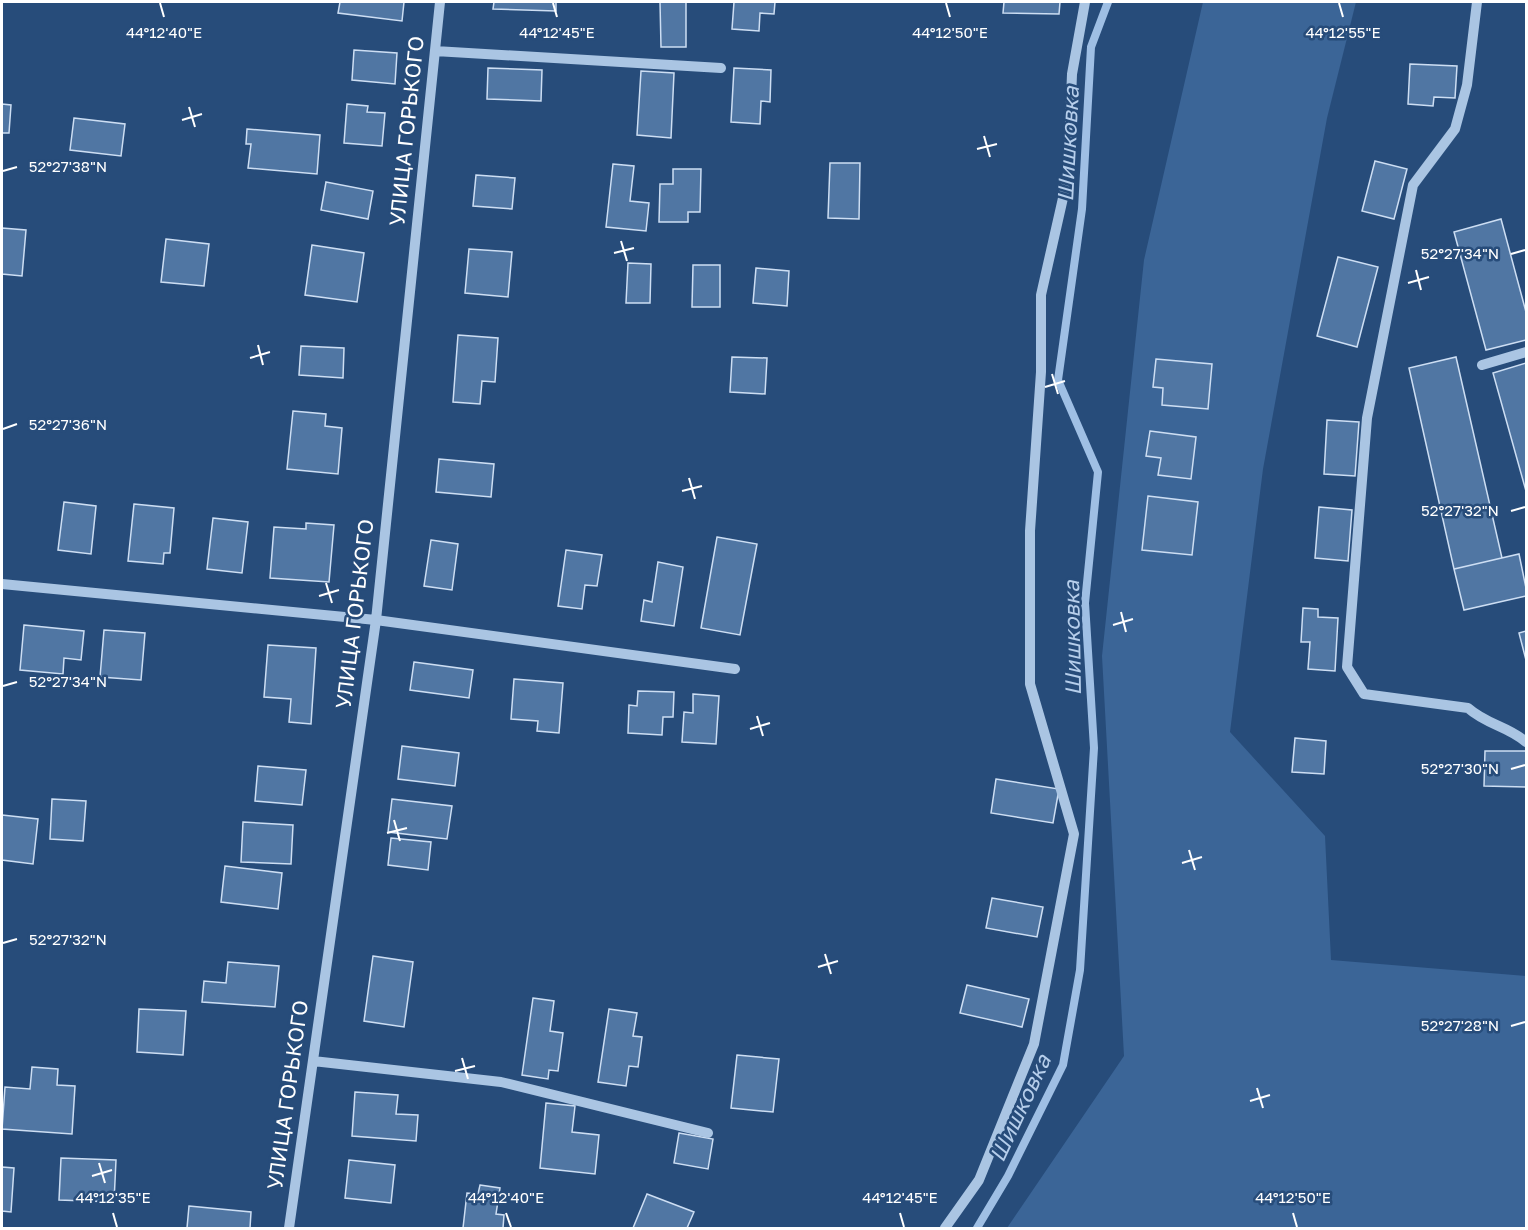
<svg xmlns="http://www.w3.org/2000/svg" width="1528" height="1230" viewBox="0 0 1528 1230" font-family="'Golos Text',sans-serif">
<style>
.green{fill:#3b6597}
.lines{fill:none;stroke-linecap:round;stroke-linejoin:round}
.stream{stroke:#9fbfe4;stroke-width:8}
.building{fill:#5076a3;stroke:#cddef3;stroke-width:1.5}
.minor{stroke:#aac5e3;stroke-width:10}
.ticks{fill:none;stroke:#fff;stroke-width:2}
.labels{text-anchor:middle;stroke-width:5;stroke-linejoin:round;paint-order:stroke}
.street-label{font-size:21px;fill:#fff;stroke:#274c7a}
.water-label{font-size:22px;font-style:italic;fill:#b6ceeb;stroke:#274c7a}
.ticks-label{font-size:15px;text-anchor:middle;fill:#fff;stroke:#274c7a;stroke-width:5;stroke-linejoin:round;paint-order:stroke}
</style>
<rect width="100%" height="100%" fill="#274c7a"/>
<path class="green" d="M 1203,2 L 1356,2 L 1327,118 L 1263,469 L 1230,732 L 1325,836 L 1331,960 L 1526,976 L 1526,1228 L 1007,1228 L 1124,1056 L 1102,656 L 1144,260 Z"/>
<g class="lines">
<path class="stream" d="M 977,1228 L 1008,1176 L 1063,1065 L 1080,970 L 1094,748 L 1085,603 L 1098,472 L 1058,380 L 1082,209 L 1091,47 L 1108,2"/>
</g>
<path class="building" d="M 340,2 L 404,2 L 402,21 L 338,13 Z
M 494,2 L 556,2 L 556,11 L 493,9 Z
M 660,2 L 686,2 L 686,47 L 661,47 Z
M 734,2 L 775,2 L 774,14 L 760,13 L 759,31 L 732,29 Z
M 1004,2 L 1060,2 L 1059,14 L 1003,13 Z
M 354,50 L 397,53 L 395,84 L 352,80 Z
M 1410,64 L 1457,66 L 1455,98 L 1434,97 L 1433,106 L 1408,104 Z
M 488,68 L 542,70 L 541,101 L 487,99 Z
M 734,68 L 771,70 L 770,102 L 761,101 L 760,124 L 731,122 Z
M 641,71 L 674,73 L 671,138 L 637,135 Z
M 2,104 L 11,105 L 9,133 L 2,133 Z
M 347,104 L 368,106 L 367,112 L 385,113 L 382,146 L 344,143 Z
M 74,118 L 125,124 L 121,156 L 70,150 Z
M 247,129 L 320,135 L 317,174 L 248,168 L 251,144 L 246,144 Z
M 1375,161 L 1407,169 L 1394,219 L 1362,211 Z
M 830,163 L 860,163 L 859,219 L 828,218 Z
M 613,164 L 634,166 L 630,201 L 649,203 L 646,231 L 606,227 Z
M 673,169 L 701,169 L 700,212 L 688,212 L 688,222 L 659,222 L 660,184 L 673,184 Z
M 476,175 L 515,178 L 512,209 L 473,206 Z
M 326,182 L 373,191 L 368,219 L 321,210 Z
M 1501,219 L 1526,312 L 1526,340 L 1486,350 L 1454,232 Z
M 2,228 L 26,230 L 22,276 L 2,274 Z
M 166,239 L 209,244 L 204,286 L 161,282 Z
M 312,245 L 364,253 L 357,302 L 305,295 Z
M 469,249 L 512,252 L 508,297 L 465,293 Z
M 1338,257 L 1378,267 L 1357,347 L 1317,336 Z
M 628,263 L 651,264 L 650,303 L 626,303 Z
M 693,265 L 720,265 L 720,307 L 692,307 Z
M 756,268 L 789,271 L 787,306 L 753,303 Z
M 458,335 L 498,338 L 495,382 L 482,381 L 480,404 L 453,402 Z
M 301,346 L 344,348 L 343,378 L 299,375 Z
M 732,357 L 767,358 L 765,394 L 730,392 Z
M 1456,357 L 1502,558 L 1454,569 L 1409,368 Z
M 1156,359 L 1212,364 L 1208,409 L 1162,405 L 1163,388 L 1153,387 Z
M 1526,363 L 1526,491 L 1493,373 Z
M 293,411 L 326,414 L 325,426 L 342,428 L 338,474 L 287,469 Z
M 1327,420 L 1359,422 L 1355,476 L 1324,474 Z
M 1150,431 L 1196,437 L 1191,479 L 1158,475 L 1161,458 L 1146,456 Z
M 439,459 L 494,464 L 491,497 L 436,492 Z
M 1148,496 L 1198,502 L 1192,555 L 1142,550 Z
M 64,502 L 96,506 L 91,554 L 58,550 Z
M 134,504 L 174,508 L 170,553 L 164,553 L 163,564 L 128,561 Z
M 1319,507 L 1352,510 L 1348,561 L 1315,558 Z
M 213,518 L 248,522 L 242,573 L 207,569 Z
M 306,523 L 334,525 L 329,582 L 270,578 L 274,527 L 306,529 Z
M 717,537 L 757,544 L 740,635 L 701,628 Z
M 431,540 L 458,544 L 452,590 L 424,586 Z
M 566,550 L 602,555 L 597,586 L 585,585 L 582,609 L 558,606 Z
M 1519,554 L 1526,588 L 1526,596 L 1464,610 L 1454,569 Z
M 658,562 L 683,567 L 674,626 L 641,621 L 644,600 L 652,602 Z
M 1303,608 L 1318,609 L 1318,617 L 1338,618 L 1335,671 L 1308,669 L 1310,642 L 1301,642 Z
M 24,625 L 84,631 L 81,660 L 64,658 L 63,674 L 20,670 Z
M 104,630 L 145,633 L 141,680 L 100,677 Z
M 1526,631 L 1526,660 L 1519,633 Z
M 268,645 L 316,648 L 311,724 L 289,722 L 291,699 L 264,697 Z
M 414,662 L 473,670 L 469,698 L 410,690 Z
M 514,679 L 563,683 L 559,733 L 537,731 L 538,721 L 511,719 Z
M 638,691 L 674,692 L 673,717 L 663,717 L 662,735 L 628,733 L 629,705 L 637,706 Z
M 693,694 L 719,696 L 716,744 L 682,742 L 684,712 L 693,713 Z
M 1295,738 L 1326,741 L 1324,774 L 1292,772 Z
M 402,746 L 459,753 L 455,786 L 398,779 Z
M 1485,751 L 1526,751 L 1526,787 L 1484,786 Z
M 258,766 L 306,770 L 302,805 L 255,801 Z
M 996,779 L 1059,789 L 1053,823 L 991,813 Z
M 52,799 L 86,801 L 83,841 L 50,839 Z
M 392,799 L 452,806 L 447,839 L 388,832 Z
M 2,815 L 38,819 L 33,864 L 2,860 Z
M 243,822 L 293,825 L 291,864 L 241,862 Z
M 391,838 L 431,842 L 428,870 L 388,865 Z
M 225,866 L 282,873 L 278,909 L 221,902 Z
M 992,898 L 1043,907 L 1037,937 L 986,928 Z
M 373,956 L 413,962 L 404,1027 L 364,1021 Z
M 228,962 L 279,966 L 275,1007 L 202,1002 L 204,981 L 226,983 Z
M 967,985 L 1029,999 L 1022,1027 L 960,1013 Z
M 533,998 L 554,1001 L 550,1031 L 563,1033 L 558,1071 L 549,1070 L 548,1079 L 522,1075 Z
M 139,1009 L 186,1011 L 183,1055 L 137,1052 Z
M 609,1009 L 637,1013 L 633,1036 L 642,1037 L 638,1067 L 629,1066 L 626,1086 L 598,1082 Z
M 737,1055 L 779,1059 L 773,1112 L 731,1108 Z
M 32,1067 L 58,1069 L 57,1085 L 75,1086 L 72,1134 L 2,1129 L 5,1087 L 30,1089 Z
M 355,1092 L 398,1095 L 396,1114 L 418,1115 L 416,1141 L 352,1136 Z
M 546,1103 L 575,1106 L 572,1132 L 599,1135 L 595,1174 L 540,1168 Z
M 679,1133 L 713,1139 L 708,1169 L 674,1163 Z
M 61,1158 L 116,1160 L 114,1202 L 59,1200 Z
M 349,1160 L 395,1165 L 391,1203 L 345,1198 Z
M 2,1167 L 14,1168 L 11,1212 L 2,1211 Z
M 480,1185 L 500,1188 L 496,1214 L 504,1215 L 503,1228 L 463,1228 L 467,1193 L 478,1194 Z
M 647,1194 L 694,1212 L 687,1228 L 633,1228 Z
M 189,1206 L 251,1212 L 250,1228 L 187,1228 Z"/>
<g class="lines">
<path class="minor" d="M 1477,2 L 1467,85 L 1455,129 L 1413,185 L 1367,418 L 1347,667 L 1364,694 L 1468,708 C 1487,725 1508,726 1526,742
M 435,51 L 721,68
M 1482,365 L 1526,352
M 2,584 L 376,620 L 735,669
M 313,1061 L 501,1082 L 708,1133
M 289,1228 L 376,620 L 440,2
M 945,1228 L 979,1180 L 1034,1044 L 1074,834 L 1030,684 L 1030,531 L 1041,372 L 1041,295 L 1068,176 L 1072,74 L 1085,2"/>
</g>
<path class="ticks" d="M 160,3 L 164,17M 553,3 L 557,17M 946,3 L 950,17M 1339,3 L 1343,17M 189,107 L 195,127M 182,120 L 202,114M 984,136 L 990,157M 977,149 L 997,144M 3,171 L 17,167M 621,241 L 627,261M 614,253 L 634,248M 1511,254 L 1525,250M 1416,270 L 1421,290M 1408,283 L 1429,277M 258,345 L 263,365M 250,358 L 270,352M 1052,374 L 1058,394M 1045,387 L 1065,381M 3,429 L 17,424M 689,478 L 695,499M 682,491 L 702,486M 1511,511 L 1525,507M 326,583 L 332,603M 319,596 L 339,590M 1121,612 L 1126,632M 1113,625 L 1133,619M 3,686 L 17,682M 757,716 L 763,736M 750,729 L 770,723M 1511,769 L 1525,765M 394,820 L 400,841M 387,833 L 407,828M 1189,850 L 1195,870M 1182,863 L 1202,857M 3,943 L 17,939M 825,954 L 831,974M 818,967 L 838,961M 1511,1026 L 1525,1022M 462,1058 L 468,1079M 455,1071 L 475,1066M 1257,1088 L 1263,1108M 1250,1101 L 1270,1095M 99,1163 L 105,1183M 92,1176 L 112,1170M 113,1213 L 117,1227M 506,1213 L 511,1227M 900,1213 L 904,1227M 1293,1213 L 1297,1227"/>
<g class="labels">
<g class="street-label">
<text transform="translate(407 131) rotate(-84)" y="7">УЛИЦА ГОРЬКОГО</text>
<text transform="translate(355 614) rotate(-83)" y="7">УЛИЦА ГОРЬКОГО</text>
<text transform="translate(288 1095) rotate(-82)" y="7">УЛИЦА ГОРЬКОГО</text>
</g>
<g class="water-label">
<text transform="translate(1068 144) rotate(-87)" y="8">Шишковка</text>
<text transform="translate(1072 638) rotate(-91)" y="8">Шишковка</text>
<text transform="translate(1020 1108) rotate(-65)" y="8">Шишковка</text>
</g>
</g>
<g class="ticks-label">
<text x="164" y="38">44°12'40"E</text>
<text x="557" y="38">44°12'45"E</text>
<text x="950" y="38">44°12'50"E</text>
<text x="1343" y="38">44°12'55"E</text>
<text x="68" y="172">52°27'38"N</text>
<text x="1460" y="259">52°27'34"N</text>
<text x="68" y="430">52°27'36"N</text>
<text x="1460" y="516">52°27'32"N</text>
<text x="68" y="687">52°27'34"N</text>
<text x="1460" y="774">52°27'30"N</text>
<text x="68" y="945">52°27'32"N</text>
<text x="1460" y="1031">52°27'28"N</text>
<text x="113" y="1203">44°12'35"E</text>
<text x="506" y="1203">44°12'40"E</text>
<text x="900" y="1203">44°12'45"E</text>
<text x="1293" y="1203">44°12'50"E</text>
</g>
<rect width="1528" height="1230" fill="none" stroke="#ffffff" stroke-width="6"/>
</svg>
